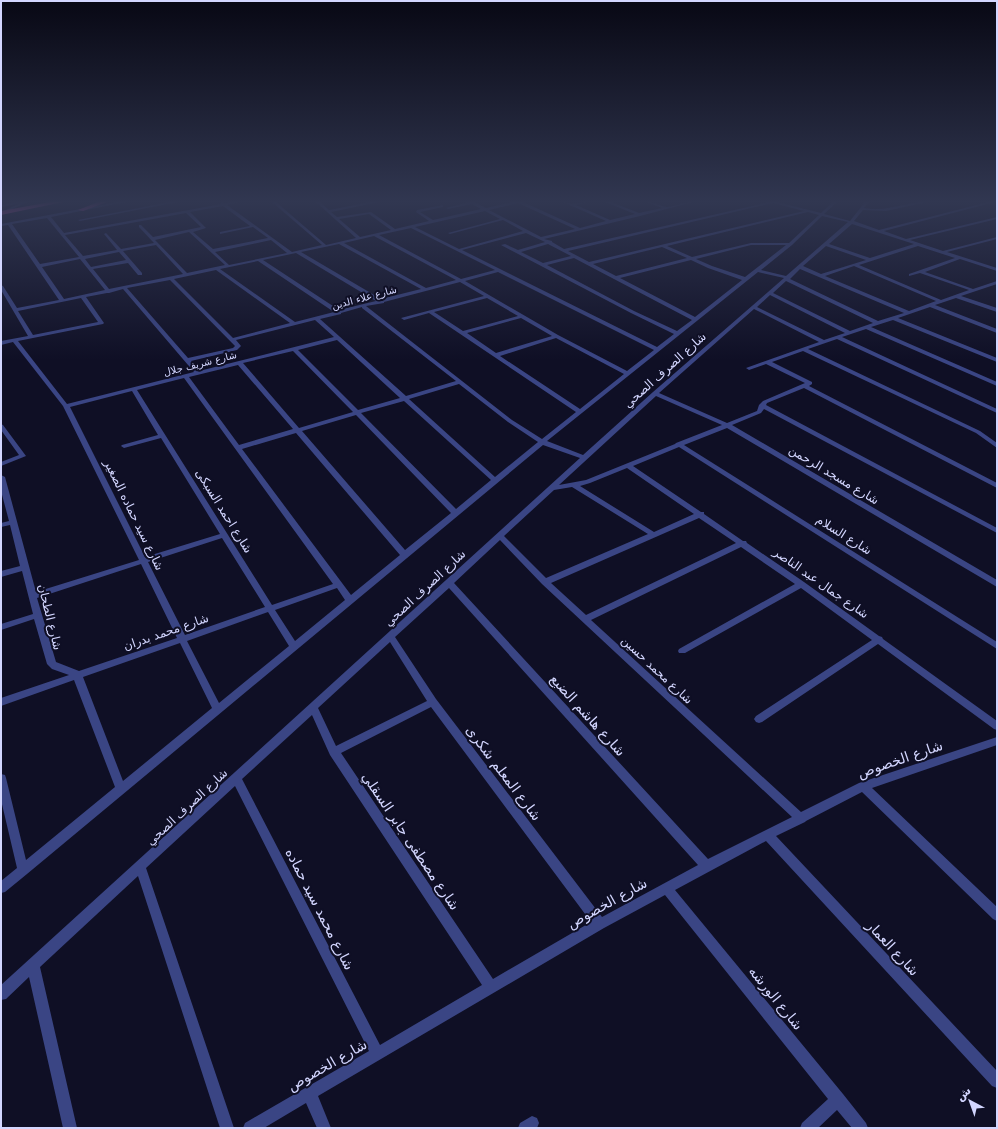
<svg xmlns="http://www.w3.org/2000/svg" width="998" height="1129" viewBox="0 0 998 1129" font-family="'DejaVu Sans','Noto Naskh Arabic',sans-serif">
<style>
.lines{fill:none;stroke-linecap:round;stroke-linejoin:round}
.service{fill:#3a4584;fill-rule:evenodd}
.minor{fill:#3a4584;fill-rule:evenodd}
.tertiary{fill:#3a4584;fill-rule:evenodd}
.motorway{fill:#fe4fc3;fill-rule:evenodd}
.labels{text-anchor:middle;stroke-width:4;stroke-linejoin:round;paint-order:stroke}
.far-street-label{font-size:10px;fill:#d3d6ff;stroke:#0f0f25}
.street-label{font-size:12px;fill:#d3d6ff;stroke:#0f0f25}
.near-street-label{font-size:14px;fill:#d3d6ff;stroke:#0f0f25}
</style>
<rect width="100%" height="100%" fill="#0f0f25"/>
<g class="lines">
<path class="service" d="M 17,202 L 27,202 L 1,207 L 1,205 Z"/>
<path class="minor" d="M 117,202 L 126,202 L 51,217 L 64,233 L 221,204 L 221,202 L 225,203 L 239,202 L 227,205 L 292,252 L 322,245 L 272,202 L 276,202 L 326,245 L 356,238 L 316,202 L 320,202 L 329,210 L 370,202 L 379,202 L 331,212 L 337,217 L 371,212 L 395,229 L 429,221 L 416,212 L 417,210 L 443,205 L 443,207 L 420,212 L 433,220 L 481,209 L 472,204 L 448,209 L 446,208 L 469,202 L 474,202 L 486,208 L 512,202 L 523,202 L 580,228 L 606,221 L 563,202 L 572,204 L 588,202 L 576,205 L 610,220 L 635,214 L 605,202 L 611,202 L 639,213 L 662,208 L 647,202 C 654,202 660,206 667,207 C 674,207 684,202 693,202 L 640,216 L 544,239 L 552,241 L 552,242 L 564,249 L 769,202 L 777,202 L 821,213 L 833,202 L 837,202 L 824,214 L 850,221 L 865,202 L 869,202 L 864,208 C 889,212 904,202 927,202 L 886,211 L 863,210 L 854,221 L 879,230 L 988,202 L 995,202 L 884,231 L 906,239 L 997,217 L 997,219 L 910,240 L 943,251 L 997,237 L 997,239 L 947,252 L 997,268 L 997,271 L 960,259 L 925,272 L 973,289 L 997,281 L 997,284 L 961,296 L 997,308 L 997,312 L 956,298 L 935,305 L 997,329 L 997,333 L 930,307 L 898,318 L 997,358 L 997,362 L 893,320 L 871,327 L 997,382 L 997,386 L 866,329 L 842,337 L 997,409 L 997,413 L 837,339 L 808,349 L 980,431 L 997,443 L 997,448 L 976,433 L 803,351 L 772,362 L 812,382 L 812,384 L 809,386 L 997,483 L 997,488 L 804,388 L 767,403 L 766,405 L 997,528 L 997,533 L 764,409 L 761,413 L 732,425 L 997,580 L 997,587 L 727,428 L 684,445 L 997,642 L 997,649 L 679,447 L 633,466 L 701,512 L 704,512 L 704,514 L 743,541 L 746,541 L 747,543 L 804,582 L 879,636 L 882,637 L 883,639 L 997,721 L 997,730 L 994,729 L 878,644 L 762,722 L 759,723 L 756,722 L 754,719 L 756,716 L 872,640 L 801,588 L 685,653 L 679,653 L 678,651 L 679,649 L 795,584 L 741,547 L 591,620 L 801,812 L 859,783 L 997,737 L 997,745 L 872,788 L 997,907 L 997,921 L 993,919 L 862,792 L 806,821 L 805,822 L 776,836 L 997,1071 L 997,1088 L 992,1086 L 766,841 L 675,890 L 843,1094 L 866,1123 L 868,1128 L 852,1128 L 837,1110 L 818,1128 L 800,1128 L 802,1123 L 828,1099 L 665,895 L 604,928 L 318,1096 L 331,1128 L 317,1128 L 306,1103 L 264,1128 L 243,1128 L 245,1123 L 369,1051 L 235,786 L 146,868 L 234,1128 L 220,1128 L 138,876 L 40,967 L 77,1128 L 63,1128 L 29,977 L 6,999 L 1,1000 L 1,985 L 580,458 L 543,445 L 27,874 L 5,892 L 1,893 L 1,881 L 17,868 L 1,800 L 1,774 L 5,775 L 6,778 L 26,860 L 115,787 L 74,680 L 1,706 L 1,698 L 69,675 L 52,669 L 47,664 L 34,619 L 1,630 L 1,624 L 33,614 L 22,571 L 1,577 L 1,571 L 20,566 L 10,525 L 1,527 L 1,523 L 9,521 L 1,491 L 1,475 L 5,477 L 36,592 L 139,560 L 63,406 L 13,342 L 1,345 L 1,341 L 28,336 L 1,290 L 1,285 L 3,286 L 17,308 L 59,300 L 8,225 L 1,226 L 1,224 ZM 518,203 L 575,229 L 541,237 L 489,210 ZM 773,203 L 804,211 L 589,262 L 568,251 ZM 223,206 L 250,226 L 220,232 L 220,234 L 253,227 L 268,238 L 213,249 L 193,232 L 206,228 L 190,212 ZM 485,211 L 500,219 L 448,233 L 450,234 L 503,220 L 523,231 L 459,249 L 415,227 ZM 808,212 L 819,215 L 789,243 L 751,243 L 692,257 L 667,246 ZM 186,213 L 201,227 L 153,237 L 141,225 L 139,225 L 139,227 L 154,243 L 121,249 L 106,233 L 104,234 L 117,250 L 83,256 L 65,235 ZM 369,214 L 391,230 L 360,237 L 339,219 ZM 822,216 L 848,222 L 786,276 L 761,270 L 792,245 ZM 47,218 L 79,257 L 40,264 L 12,224 ZM 852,224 L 914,244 L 870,258 L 829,244 ZM 411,228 L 495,270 L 461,279 L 379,235 ZM 189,232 L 225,265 L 187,273 L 155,240 ZM 526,233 L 545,242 L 518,250 L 505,244 L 501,245 L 631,313 L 674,334 L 657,347 L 462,250 ZM 374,236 L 456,280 L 426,288 L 344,243 ZM 271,240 L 287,253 L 229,265 L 215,252 ZM 339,244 L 421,289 L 381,299 L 301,252 ZM 548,244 L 571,256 L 543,263 L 521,252 ZM 156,245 L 183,274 L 109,289 L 93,269 L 128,263 L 138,275 L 142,275 L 142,273 L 123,251 ZM 751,245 L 786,245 L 745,277 L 712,266 L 696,259 ZM 826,246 L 866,260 L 821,274 L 803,266 ZM 918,246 L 955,258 L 909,274 L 909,276 L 920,273 L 969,290 L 941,300 L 859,265 ZM 662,247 L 687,258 L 616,276 L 593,264 ZM 119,252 L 126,260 L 91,267 L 85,259 ZM 296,253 L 376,301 L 339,310 L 263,260 ZM 574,258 L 692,320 L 677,331 L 634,311 L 547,265 ZM 80,259 L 105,290 L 64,299 L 42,267 ZM 691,260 L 708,268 L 742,280 L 695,317 L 620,278 ZM 258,261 L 334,312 L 295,322 L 220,269 ZM 854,266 L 936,301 L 909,311 L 825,276 ZM 800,269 L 904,313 L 878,321 L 790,279 ZM 216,270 L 290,323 L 233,338 L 174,279 ZM 498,272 L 654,350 L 627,371 L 558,335 L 465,281 ZM 758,272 L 784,278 L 653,392 L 583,455 L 547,441 ZM 170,280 L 235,346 L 233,348 L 188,358 L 127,288 ZM 786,281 L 873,323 L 850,331 L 773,293 ZM 460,282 L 484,296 L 401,318 L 404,320 L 429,313 L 576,412 L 542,439 L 512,420 L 366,306 L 384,303 L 384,302 ZM 123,289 L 194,372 L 67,404 L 18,341 L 103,324 L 104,323 L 86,297 L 107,293 L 109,293 ZM 770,295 L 845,333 L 824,340 L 757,307 ZM 81,298 L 98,322 L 33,335 L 18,311 ZM 487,298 L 518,316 L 463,331 L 434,312 ZM 362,307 L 362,308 L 456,381 L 406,396 L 320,319 L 341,314 L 341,313 ZM 754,309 L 819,342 L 746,368 L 749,370 L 766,364 L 805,383 L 763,401 L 759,405 L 757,411 L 727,423 L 659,393 ZM 521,318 L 552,336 L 496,353 L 467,333 ZM 315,320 L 334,337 L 199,371 L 191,361 L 237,350 L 241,346 L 236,340 ZM 556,338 L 624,374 L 580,409 L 500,356 ZM 337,340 L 400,398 L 358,410 L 298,350 ZM 293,351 L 353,412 L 299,428 L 243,363 ZM 238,365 L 293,429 L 239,445 L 189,377 ZM 184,378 L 333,584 L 272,605 L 137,390 ZM 459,384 L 508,422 L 538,442 L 495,477 L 409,399 ZM 132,391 L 158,435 L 122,445 L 121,446 L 124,448 L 161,438 L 220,534 L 145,557 L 70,407 ZM 656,396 L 722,425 L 676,443 L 675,444 L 586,480 L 559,485 ZM 404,401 L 491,480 L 456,509 L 361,413 ZM 356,415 L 451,513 L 405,550 L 302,431 ZM 296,433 L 400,555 L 351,595 L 242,449 ZM 627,468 L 694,514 L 654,532 L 580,486 L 590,483 ZM 572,487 L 648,534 L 546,578 L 504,536 L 554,490 ZM 699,518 L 736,543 L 586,615 L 551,583 ZM 222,538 L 265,607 L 185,635 L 148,562 ZM 500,540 L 542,584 L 792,817 L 708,859 L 454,583 ZM 141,564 L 177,638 L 79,671 L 56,662 L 37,598 ZM 337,588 L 345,600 L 295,641 L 275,610 ZM 449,588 L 698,865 L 602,917 L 436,699 L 395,637 ZM 268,612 L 289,646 L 219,703 L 187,641 ZM 390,642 L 427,701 L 336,746 L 318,708 ZM 180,643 L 212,708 L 123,781 L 83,677 ZM 431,707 L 591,922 L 493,979 L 341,753 ZM 312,715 L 330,755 L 482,985 L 380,1045 L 242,779 Z
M 169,202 L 178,202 L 80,221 L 78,220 Z
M 1,424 L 3,425 L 26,456 L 1,466 L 1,462 L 19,455 L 1,430 Z
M 532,1116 L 537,1118 L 539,1123 L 537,1128 L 518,1128 L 520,1123 Z"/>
<path class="tertiary" d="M 23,202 L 28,202 L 1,214 L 1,212 Z"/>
<path class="motorway" d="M 50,202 L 63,202 L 1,215 L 1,211 Z
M 98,202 L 107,202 L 83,211 L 78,210 Z"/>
</g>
<linearGradient id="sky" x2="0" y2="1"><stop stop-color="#080814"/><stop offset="0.56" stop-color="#313751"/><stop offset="1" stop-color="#313751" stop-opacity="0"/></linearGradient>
<rect width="998" height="360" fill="url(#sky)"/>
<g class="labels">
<g class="far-street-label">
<text transform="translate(364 297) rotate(-15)" y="4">شارع علاء الدين</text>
<text transform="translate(200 363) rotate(-14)" y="4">شارع شريف جلال</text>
</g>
<g class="street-label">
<text transform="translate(665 370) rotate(-42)" y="4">شارع الصرف الصحي</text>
<text transform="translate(834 475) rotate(31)" y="4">شارع مسجد الرحمن</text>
<text transform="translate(224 511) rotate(58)" y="4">شارع احمد السبكى</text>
<text transform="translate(134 515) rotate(64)" y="4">شارع سيد حماده الصغير</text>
<text transform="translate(844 535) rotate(32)" y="4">شارع السلام</text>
<text transform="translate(821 583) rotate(35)" y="4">شارع جمال عبد الناصر</text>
<text transform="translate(425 588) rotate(-43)" y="4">شارع الصرف الصحي</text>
<text transform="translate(50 617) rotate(76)" y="4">شارع الطحان</text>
<text transform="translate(166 632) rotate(-19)" y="4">شارع محمد بدران</text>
<text transform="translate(657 670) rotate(43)" y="4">شارع محمد حسين</text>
<text transform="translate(187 807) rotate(-43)" y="4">شارع الصرف الصحي</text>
</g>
<g class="near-street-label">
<text transform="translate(588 715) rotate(48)" y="5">شارع هاشم الضبع</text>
<text transform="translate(900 759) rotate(-19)" y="5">شارع الخصوص</text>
<text transform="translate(504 773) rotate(53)" y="5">شارع المعلم شكرى</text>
<text transform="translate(411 841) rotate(56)" y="5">شارع مصطفى جابر السقلي</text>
<text transform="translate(607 903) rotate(-29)" y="5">شارع الخصوص</text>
<text transform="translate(320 909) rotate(63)" y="5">شارع محمد سيد حماده</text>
<text transform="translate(893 948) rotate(47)" y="5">شارع العمار</text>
<text transform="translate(776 998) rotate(51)" y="5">شارع الورشه</text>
<text transform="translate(327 1065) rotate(-30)" y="5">شارع الخصوص</text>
</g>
</g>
<rect width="998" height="1129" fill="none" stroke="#d3d6ff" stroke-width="4"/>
<g transform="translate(970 1101) rotate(319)" stroke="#0f0f25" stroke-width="3" paint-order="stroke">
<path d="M0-3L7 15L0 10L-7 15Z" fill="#d3d6ff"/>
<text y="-6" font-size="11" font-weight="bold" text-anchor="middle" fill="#d3d6ff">ش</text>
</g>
</svg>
